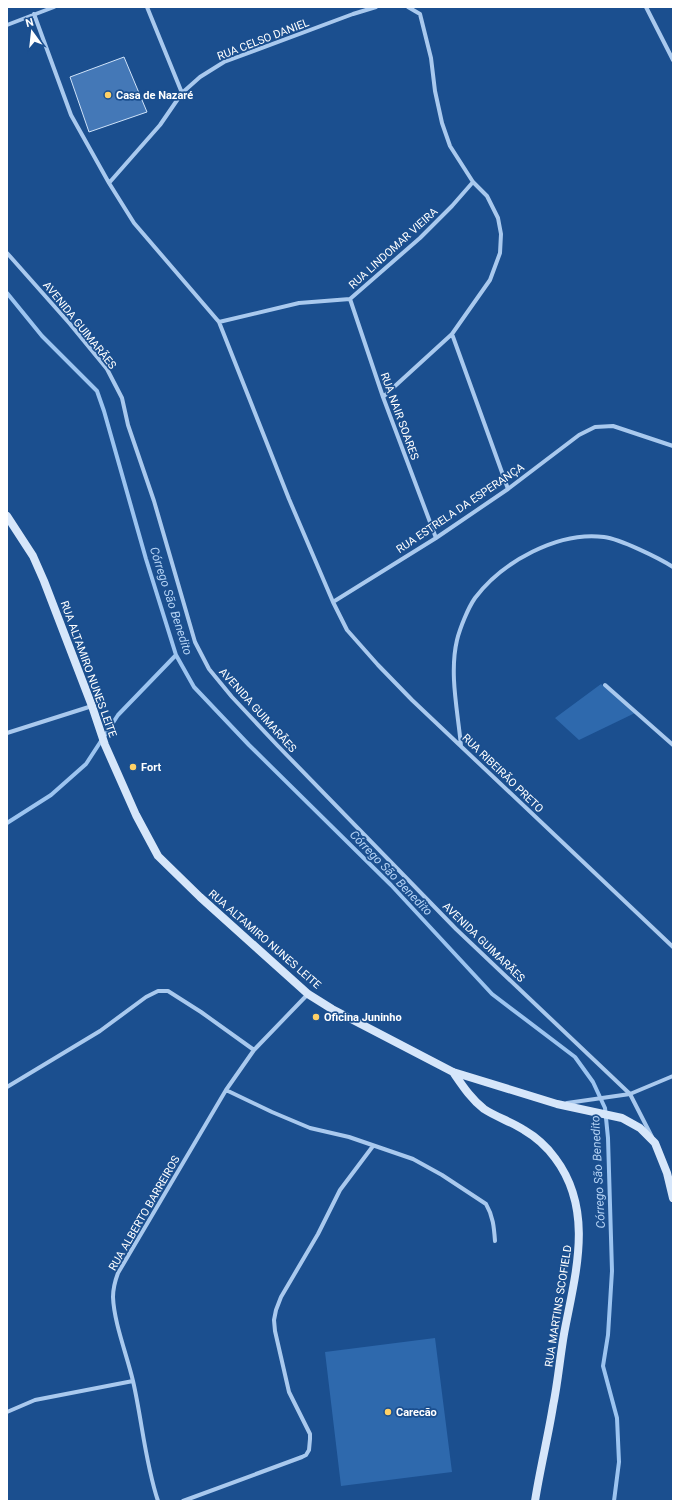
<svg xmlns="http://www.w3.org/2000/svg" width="680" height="1508" viewBox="0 0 680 1508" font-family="Roboto,sans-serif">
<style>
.green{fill:#2e69ad}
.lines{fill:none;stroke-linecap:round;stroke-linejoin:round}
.stream{stroke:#9cc4f0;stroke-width:4}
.building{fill:#4478b7;stroke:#cfe3fa}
.street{stroke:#a9c9ee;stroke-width:4}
.secondary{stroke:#d6e6fa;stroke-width:8}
.poi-dot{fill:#ffd166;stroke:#1b4f8f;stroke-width:1.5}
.labels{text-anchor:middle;stroke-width:3.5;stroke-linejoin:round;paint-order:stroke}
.street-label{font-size:11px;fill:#fff;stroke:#1b4f8f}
.poi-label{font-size:11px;font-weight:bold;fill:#fff;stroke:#1b4f8f;text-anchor:start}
.water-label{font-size:12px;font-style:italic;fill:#b5d3f5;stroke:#1b4f8f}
</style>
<rect width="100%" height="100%" fill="#1b4f8f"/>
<path class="green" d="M 601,684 L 635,713 L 579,740 L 555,718 Z
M 435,1338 L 452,1472 L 341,1486 L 325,1352 Z"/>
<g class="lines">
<path class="stream" d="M 7,293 L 42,336 L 97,391 L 104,411 L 146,559 L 176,655 L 194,687 L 249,745 L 391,885 L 492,994 L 575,1057 L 593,1082 L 605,1108 L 608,1138 L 612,1271 L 608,1335 L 603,1366 L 617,1418 L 619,1462 L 614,1501
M 7,823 L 51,795 L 86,764 L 118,715 L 176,655"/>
</g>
<path class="building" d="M 124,57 L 147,112 L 89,132 L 70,77 Z"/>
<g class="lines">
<path class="street" d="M 147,7 L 182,93
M 646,7 L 673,60
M 34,14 L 71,115 L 109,183 L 134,223 L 219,322 L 289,499 L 333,602 L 347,630 L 378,665 L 412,700 L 673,947
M 7,25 L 54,7
M 109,183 L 160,125 L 182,93 L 200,77 L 224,62 L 353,14 L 376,7
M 7,253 L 70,324 L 107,369 L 122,398 L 128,425 L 154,501 L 195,642 L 209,669 L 232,697 L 277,745 L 456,929 L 630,1094
M 350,299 L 383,397 L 436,538
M 219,322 L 299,303 L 350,299 L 420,238 L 452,206 L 473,182
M 452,334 L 508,489
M 383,397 L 452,334 L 490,280 L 500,253 L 501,234 L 498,218 L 487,196 L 473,182 L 450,146 L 442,123 L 435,91 L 431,58 L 420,14 L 408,7
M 333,602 L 436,538 L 508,489 L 579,435 L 595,427 L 613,426 L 673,446
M 605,685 L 673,745
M 7,733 L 92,706
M 461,746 C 458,712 449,674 457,640 C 460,628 468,608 475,598 C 502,562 558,531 604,537 C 620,539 659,558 673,567
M 7,1087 L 100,1031 L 146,997 L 158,991 L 168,991 L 201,1012 L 254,1050
M 226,1090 L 272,1112 L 310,1128 L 349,1137 L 413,1159 L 442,1175 L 486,1204 C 493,1216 494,1227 495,1241
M 567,1103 L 630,1094
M 652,1137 L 630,1094 L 673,1076
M 7,1412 L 35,1400 L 133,1381
M 158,1501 C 145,1462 142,1420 133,1381 C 127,1355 114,1323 113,1297 C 113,1289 115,1281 118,1273 L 226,1090 L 254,1050 L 308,994
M 183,1501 L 302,1457 L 306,1455 L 309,1450 L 310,1439 L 310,1434 L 289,1392 L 275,1331 L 274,1320 L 276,1310 L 281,1297 L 318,1234 L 340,1190 L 373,1146"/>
<path class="secondary" d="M 7,516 L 33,556 L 44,581 L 92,706 L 105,745 L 136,815 L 158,856 L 200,897 L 308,994 L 332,1009 L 453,1072 L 557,1104 L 622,1118 L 640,1128 L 655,1143 L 667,1173 L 673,1198
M 453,1072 C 462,1085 471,1099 484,1109 C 496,1117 512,1122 524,1130 C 536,1137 547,1147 555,1158 C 595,1211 575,1275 564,1334 C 560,1357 558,1382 553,1406 C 548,1437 540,1469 535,1501"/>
</g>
<g class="poi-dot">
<circle cx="108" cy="95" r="4"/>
<circle cx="133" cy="767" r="4"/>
<circle cx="316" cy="1017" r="4"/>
<circle cx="388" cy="1412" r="4"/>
</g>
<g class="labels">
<g class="street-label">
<text transform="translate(263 39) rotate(-21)" y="4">RUA CELSO DANIEL</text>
<text transform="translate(393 248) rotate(-42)" y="4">RUA LINDOMAR VIEIRA</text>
<text transform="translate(80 325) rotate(51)" y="4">AVENIDA GUIMARÃES</text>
<text transform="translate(400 416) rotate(70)" y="4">RUA NAIR SOARES</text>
<text transform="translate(460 508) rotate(-34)" y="4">RUA ESTRELA DA ESPERANÇA</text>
<text transform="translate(89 669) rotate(70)" y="4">RUA ALTAMIRO NUNES LEITE</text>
<text transform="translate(258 710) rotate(48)" y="4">AVENIDA GUIMARÃES</text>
<text transform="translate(503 773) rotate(44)" y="4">RUA RIBEIRÃO PRETO</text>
<text transform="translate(265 939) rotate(41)" y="4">RUA ALTAMIRO NUNES LEITE</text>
<text transform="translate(484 942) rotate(44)" y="4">AVENIDA GUIMARÃES</text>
<text transform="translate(144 1213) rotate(-60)" y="4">RUA ALBERTO BARREIROS</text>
<text transform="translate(558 1306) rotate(-81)" y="4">RUA MARTINS SCOFIELD</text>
</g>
<g class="poi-label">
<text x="116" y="99">Casa de Nazaré</text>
<text x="141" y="771">Fort</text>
<text x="324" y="1021">Oficina Juninho</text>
<text x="396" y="1416">Carecão</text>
</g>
<g class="water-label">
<text transform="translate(171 601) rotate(72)" y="4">Córrego São Benedito</text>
<text transform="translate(391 873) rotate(46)" y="4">Córrego São Benedito</text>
<text transform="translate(598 1172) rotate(-93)" y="4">Córrego São Benedito</text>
</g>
</g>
<rect width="680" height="1508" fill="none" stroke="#ffffff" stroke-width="16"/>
<g transform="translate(32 32) rotate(345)" stroke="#1b4f8f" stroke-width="3" paint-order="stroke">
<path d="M0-3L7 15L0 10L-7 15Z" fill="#ffffff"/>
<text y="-6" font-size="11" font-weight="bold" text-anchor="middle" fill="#ffffff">N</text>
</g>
</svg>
